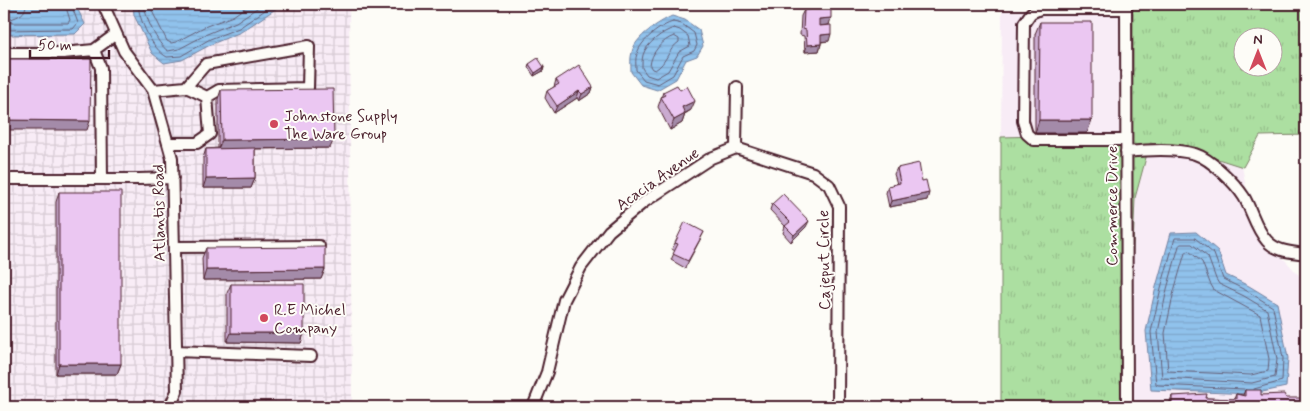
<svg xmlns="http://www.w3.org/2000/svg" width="1310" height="411" viewBox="0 0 1310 411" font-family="Mynerve,sans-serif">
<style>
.built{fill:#f8ecf6;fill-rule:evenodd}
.industrial{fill:url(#industrial-grid)}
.grass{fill:url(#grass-tufts);stroke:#7b7f66;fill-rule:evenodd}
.water{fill:url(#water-rules);stroke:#74819f}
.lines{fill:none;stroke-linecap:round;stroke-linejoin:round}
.shore{stroke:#666078;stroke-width:1}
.minor-casing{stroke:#4a1f2b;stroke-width:14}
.minor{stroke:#fdfcf7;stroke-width:10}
.wall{fill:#caabd0;stroke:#4a1f2b}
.shaded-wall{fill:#a48ba9;stroke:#4a1f2b}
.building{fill:#ebc7f2;stroke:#4a1f2b}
.poi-dot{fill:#d1495b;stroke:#fdfcf7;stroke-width:2}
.labels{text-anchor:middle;stroke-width:4;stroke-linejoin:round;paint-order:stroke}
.poi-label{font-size:16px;fill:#4a1f2b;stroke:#fdfcf7;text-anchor:start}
.street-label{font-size:16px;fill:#4a1f2b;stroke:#fdfcf7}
</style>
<defs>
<pattern id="industrial-grid" width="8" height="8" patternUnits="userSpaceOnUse" patternTransform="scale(1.25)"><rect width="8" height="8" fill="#f8ecf6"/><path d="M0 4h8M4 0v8" fill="none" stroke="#d6cad3"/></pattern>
<pattern id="grass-tufts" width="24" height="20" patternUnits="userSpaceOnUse" patternTransform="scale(1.25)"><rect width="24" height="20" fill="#acdfa1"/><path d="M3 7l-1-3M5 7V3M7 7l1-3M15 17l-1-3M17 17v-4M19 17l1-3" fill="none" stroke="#96bf8b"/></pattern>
<pattern id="water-rules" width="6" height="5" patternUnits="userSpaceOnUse" patternTransform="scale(1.25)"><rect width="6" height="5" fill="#90c2ec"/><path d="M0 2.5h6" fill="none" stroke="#7ea6cb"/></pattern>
</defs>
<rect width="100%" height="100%" fill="#fdfcf7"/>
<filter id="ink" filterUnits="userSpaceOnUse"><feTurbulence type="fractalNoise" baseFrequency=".02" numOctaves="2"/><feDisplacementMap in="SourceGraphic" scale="10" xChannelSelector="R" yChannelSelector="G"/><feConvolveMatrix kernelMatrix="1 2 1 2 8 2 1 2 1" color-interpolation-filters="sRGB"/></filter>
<g filter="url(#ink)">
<path class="built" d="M 1002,10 L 1120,13 L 1121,134 L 1001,137 Z
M 1150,143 L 1196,152 L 1242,166 L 1253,225 L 1306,283 L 1306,407 L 1133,407 L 1132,273 L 1135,198 ZM 1218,251 L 1226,275 L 1249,286 L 1277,303 L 1151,390 L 1146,331 Z"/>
<path class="industrial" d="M 4,4 L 349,4 L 352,407 L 4,407 Z"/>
<path class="grass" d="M 1131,4 L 1306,4 L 1306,135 L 1260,136 L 1243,167 L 1196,152 L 1150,143 L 1135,198 L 1132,273 L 1133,13 L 1131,13 ZM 1242,38 L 1272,38 L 1272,68 L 1242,68 Z
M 1121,134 L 1122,407 L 1001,407 L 1001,137 Z"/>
<path class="water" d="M 23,4 L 75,4 L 85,24 L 75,34 L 4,35 L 4,9 Z
M 133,4 L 283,4 L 241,32 L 212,44 L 182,60 L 164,63 L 152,53 L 134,15 Z
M 672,16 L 685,20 L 699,30 L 703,46 L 697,56 L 686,60 L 676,79 L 657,90 L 641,85 L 631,72 C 631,65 630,58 632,52 C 635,37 659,22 672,16 Z
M 1196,232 L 1218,251 L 1226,275 L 1249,286 L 1277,303 L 1288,358 L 1286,387 L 1253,394 L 1151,390 L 1146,331 L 1156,287 L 1171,233 Z"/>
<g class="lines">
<path class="shore" d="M 26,4 C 26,14 19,16 11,19 L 11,23 L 68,23 L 70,20 L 65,4
M 138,4 C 139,20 152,49 167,57 L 181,56 L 210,39 L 239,28 L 274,4
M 144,4 C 145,17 157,44 168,51 L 179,49 L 207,34 L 236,22 L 263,4
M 152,4 L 152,11 L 167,41 L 171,43 L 176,42 L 204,27 L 233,16 L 250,4
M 673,22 L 682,24 L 694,33 L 697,45 L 694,51 L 683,56 L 673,75 L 658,84 L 644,80 L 636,70 C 636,65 635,58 637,54 C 640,41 661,25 673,22 Z
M 674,28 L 680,30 L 688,36 L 690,46 L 679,52 L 668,71 L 656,78 L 647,75 L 642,68 C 642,64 642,59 643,55 C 646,44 663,31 674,28 Z
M 4,30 L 73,29 L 78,23 L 71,4
M 674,36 L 679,39 L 679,42 C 668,49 667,63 655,70 L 652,69 L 650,66 C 651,53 662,40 674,36 Z
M 1181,244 L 1192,244 L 1208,257 L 1216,279 L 1219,284 L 1244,296 L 1267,310 L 1277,359 L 1275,377 L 1252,383 L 1162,378 L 1158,332 L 1167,289 L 1179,246 Z
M 1189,251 L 1202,262 L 1210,283 L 1214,290 L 1260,315 L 1269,359 L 1268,371 L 1251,375 L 1168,371 L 1165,333 L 1174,291 L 1185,253 Z
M 1244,389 L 1158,385 L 1156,384 L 1151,332 L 1161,288 L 1175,238 L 1195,238 L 1214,254 L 1223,279 L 1247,291 L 1273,307 L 1283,358 L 1282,381 L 1254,389"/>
<g class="minor-casing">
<path id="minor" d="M 103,4 L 124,51 L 153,90 L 172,158 L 177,391 L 170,407
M 1126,4 L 1127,407
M 1126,9 L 1040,9 L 1031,13 L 1024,23 L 1023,121 L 1027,134 L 1034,140 L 1126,140
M 4,53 L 63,53 L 94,50
M 186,87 L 206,64 L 309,46 L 308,88 L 219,90 L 207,97
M 153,90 L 186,87 L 207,97 L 210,134 L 197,143 L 168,143
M 736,148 L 813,173 L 829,185 L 839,206 L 838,407
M 1126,152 C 1148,150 1173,148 1195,154 C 1211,159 1235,183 1244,197 C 1252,211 1256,229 1267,241 C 1277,252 1293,252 1306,254
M 4,179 L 139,179 L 173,178
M 102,179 L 101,68 L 94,50 L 116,34
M 174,247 L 319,246
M 176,351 L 311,356
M 533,407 L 547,372 L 564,300 L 581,267 L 609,231 L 644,202 L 711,158 L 736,148 L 737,87"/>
</g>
<use href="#minor" class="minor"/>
</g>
<path class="wall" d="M 804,10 L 829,25 L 819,26 L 829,41 L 821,42 L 821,44 L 819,51 L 805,52 L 804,36 L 800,35 L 801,16 Z
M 1040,22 L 1087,133 L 1035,133 L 1035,34 Z
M 529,64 L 544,67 L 543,71 L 534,76 L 528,67 Z
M 556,80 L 593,87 L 591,93 L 579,101 L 577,98 L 554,113 L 545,98 L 547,91 L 554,87 Z
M 221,90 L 330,148 L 255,149 L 255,178 L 251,188 L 203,188 L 203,158 L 206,149 L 218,148 L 218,99 Z
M 663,92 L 691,110 L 685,114 L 682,123 L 670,130 L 658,107 Z
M 897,168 L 922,181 L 927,200 L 889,207 L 886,193 L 888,186 L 897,184 L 894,174 Z
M 59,192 L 121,364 L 117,374 L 56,374 L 56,202 Z
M 772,204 L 806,227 L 791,242 L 783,233 L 785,226 L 770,210 Z
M 704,232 L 701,238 L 685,268 L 671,260 L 675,251 L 672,249 L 675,243 Z
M 206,248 L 325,269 L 321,279 L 203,280 L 202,258 Z
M 231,284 L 304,333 L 301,343 L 227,342 L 227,293 Z
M 1245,390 L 1261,395 L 1286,398 L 1306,407 L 1168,407 L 1172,396 L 1206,398 L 1234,399 L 1236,394 L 1243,395 Z"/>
<path class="shaded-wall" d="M 831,18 L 829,25 L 816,26 L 819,19 Z
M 831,34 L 829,41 L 818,42 L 821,35 Z
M 821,44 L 819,51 L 805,52 L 807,45 Z
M 544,67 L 543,71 L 534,76 L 535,73 Z
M 593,87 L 591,93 L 579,101 L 582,94 Z
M 579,91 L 577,98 L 554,113 L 557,106 Z
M 695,101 L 691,110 L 678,117 L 682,107 Z
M 685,114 L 682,123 L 670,130 L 674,120 Z
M 4,120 L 90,121 L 87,130 L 4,130 Z
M 1039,120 L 1092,120 L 1087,133 L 1035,133 Z
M 334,139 L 330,148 L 218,149 L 222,140 Z
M 255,178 L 251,188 L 203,188 L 206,179 Z
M 929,193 L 927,200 L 889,207 L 891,201 Z
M 809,221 L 806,227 L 791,242 L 794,235 Z
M 325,269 L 321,279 L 203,280 L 206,270 Z
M 231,333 L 304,333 L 301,343 L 227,342 Z
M 59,364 L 121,364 L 117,374 L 56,374 Z"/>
<path class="building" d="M 831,8 L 831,18 L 819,19 L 819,26 L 831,25 L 831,34 L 821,35 L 821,44 L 807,45 L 806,30 L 803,29 L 804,10 Z
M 1040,22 L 1092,22 L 1092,120 L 1039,120 Z
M 538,58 L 544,67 L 535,73 L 529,64 Z
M 4,59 L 91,59 L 90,121 L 4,120 Z
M 579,65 L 593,87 L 582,94 L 579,91 L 557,106 L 547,91 L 559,84 L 556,80 Z
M 677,85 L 680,90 L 687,86 L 695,101 L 682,107 L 685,114 L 674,120 L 661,97 L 665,95 L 663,92 Z
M 333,89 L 334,139 L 222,140 L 221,90 Z
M 255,148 L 255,178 L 206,179 L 206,149 Z
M 919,163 L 922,181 L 926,180 L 929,193 L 891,201 L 888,186 L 900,183 L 897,168 Z
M 59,192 L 121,192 L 121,364 L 59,364 Z
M 783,194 L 809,221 L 794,235 L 785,226 L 790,222 L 772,204 Z
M 685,222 L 704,232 L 688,261 L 673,254 L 678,244 L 675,243 Z
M 325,247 L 325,269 L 206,270 L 206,248 Z
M 231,284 L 304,284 L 304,333 L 231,333 Z
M 1245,390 L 1261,390 L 1261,395 L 1284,394 L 1286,398 L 1306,398 L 1306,407 L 1172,407 L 1172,396 L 1207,394 L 1206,398 L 1236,399 L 1236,394 L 1245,396 Z"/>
</g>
<g class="poi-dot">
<circle cx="274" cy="124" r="5"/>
<circle cx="264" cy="318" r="5"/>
</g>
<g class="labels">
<g class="poi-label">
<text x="284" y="121">Johnstone Supply<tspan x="284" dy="18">The Ware Group</tspan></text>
<text x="274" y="315">R.E Michel<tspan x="274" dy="18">Company</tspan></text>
</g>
<g class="street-label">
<text transform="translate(657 178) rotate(-35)" y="6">Acacia Avenue</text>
<text transform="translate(1111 206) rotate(-90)" y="6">Commerce Drive</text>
<text transform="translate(158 213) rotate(-91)" y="6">Atlantis Road</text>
<text transform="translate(823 260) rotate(-91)" y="6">Cajeput Circle</text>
</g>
</g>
<rect width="1310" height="411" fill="none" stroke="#fdfcf7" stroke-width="20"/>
<rect x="10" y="10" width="1290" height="391" fill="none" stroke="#4a1f2b" stroke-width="2" filter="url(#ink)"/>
<g transform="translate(1258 52)"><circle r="24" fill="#fdfcf7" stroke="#b5a4a5"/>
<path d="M0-4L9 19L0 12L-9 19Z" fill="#d1495b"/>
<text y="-8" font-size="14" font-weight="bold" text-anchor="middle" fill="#4a1f2b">N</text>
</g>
<path d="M30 50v8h79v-8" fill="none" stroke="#4a1f2b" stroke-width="2.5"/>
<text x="38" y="50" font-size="15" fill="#4a1f2b" stroke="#fdfcf7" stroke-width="4" paint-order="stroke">50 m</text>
</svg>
